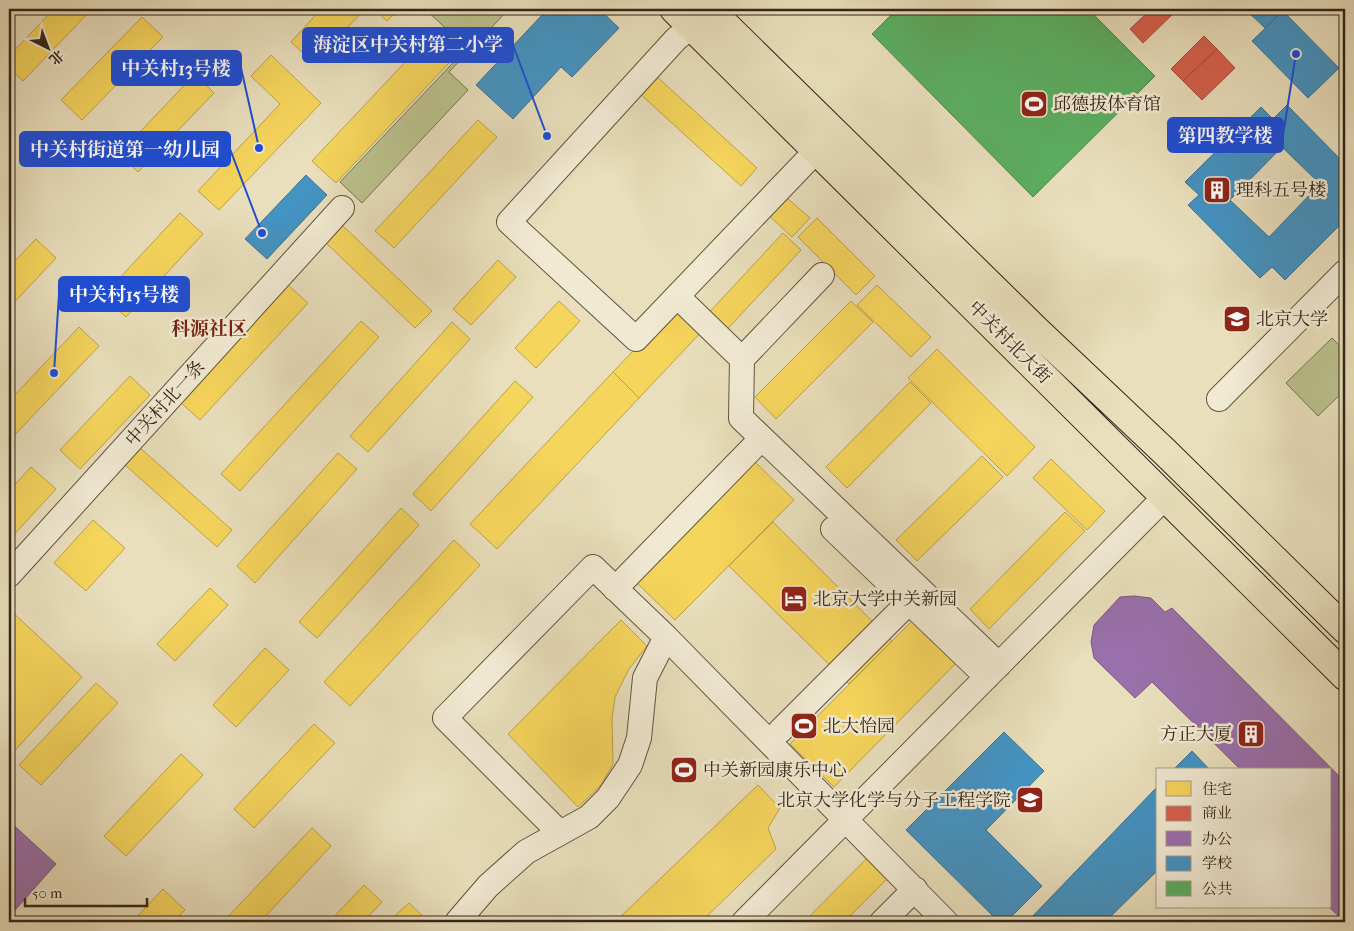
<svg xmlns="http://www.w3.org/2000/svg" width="1354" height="931" viewBox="0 0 1354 931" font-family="'IM FELL French Canon','Noto Serif SC',serif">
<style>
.green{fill:#bbc18d;stroke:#787353}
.homes{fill:#f6d55c;stroke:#bca048}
.shops{fill:#d6604d;stroke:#a54e3d}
.offices{fill:#9970ab;stroke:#7b5a7f}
.schools{fill:#4393c3;stroke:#3e7290;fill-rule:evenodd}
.public{fill:#5aae61;stroke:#4f854b}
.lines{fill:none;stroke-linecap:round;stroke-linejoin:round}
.minor-casing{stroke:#615442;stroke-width:26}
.major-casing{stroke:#342519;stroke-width:30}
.minor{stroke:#f1ead3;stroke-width:24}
.major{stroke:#e9dfbc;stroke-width:28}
.labels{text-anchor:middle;stroke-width:5;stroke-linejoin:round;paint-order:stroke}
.poi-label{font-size:18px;fill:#342519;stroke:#f1ead3;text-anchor:start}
.street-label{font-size:18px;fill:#342519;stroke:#f1ead3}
.neighbourhood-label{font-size:19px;font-weight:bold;fill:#7a1f14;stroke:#f1ead3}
.leader{fill:none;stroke:#1d4ed8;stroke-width:2}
.callout-dot{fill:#1d4ed8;stroke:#f1ead3;stroke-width:2}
.callout{fill:#1d4ed8;stroke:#1d4ed8;stroke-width:2}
.callout-label{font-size:19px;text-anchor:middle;font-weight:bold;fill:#fff}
</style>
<rect width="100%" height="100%" fill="#e9dfbc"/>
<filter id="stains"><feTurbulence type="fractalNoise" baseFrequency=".004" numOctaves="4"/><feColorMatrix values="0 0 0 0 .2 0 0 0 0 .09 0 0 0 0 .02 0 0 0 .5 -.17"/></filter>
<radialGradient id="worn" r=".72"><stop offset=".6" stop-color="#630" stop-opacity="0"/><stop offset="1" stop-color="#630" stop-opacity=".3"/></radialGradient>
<path class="green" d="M 425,9 L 509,9 L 449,72 L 468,90 L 362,203 L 340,182 L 467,48 Z
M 1332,338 L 1345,351 L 1345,390 L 1318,416 L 1286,383 Z"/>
<path class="homes" d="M 54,9 L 92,9 L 23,81 L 9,67 L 9,56 Z
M 179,9 L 192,9 L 186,15 Z
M 321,9 L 365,9 L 314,63 L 291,42 Z
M 374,9 L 399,9 L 387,21 Z
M 142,17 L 163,37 L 82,120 L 61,100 Z
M 425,41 L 449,63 L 336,183 L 312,161 Z
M 271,55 L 321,103 L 219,210 L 198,191 L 280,104 L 251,76 Z
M 195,74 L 214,93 L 138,172 L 119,154 Z
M 655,75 L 757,168 L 741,186 L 639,93 Z
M 478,120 L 497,137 L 394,248 L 375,231 Z
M 779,191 L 810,218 L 792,237 L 762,209 Z
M 180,213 L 203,234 L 126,317 L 103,296 Z
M 817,218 L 875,276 L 856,295 L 798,237 Z
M 341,224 L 432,311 L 415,328 L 324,241 Z
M 783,233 L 801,250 L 721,336 L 703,319 Z
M 36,239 L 56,258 L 9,308 L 9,267 Z
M 498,260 L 516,277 L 471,325 L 453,309 Z
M 288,285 L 308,303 L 200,420 L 180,402 Z
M 877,285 L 931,337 L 911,357 L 857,305 Z
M 559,301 L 580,321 L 536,368 L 515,348 Z
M 851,301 L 873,322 L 776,419 L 755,397 Z
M 678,304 L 704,329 L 639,398 L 613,372 Z
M 361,321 L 379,337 L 240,491 L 221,474 Z
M 452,322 L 470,339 L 368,452 L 350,436 Z
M 79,327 L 99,346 L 9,441 L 9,401 Z
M 937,349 L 1035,447 L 1007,476 L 908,378 Z
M 613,372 L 639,398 L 497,549 L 470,524 Z
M 130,376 L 150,395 L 80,469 L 60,450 Z
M 515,381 L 533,397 L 431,511 L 413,494 Z
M 910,382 L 931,403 L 847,488 L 826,467 Z
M 138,446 L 232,530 L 217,547 L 123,463 Z
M 338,453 L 357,469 L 255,583 L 237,566 Z
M 982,456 L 1003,477 L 917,561 L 896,540 Z
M 1051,459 L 1105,511 L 1087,530 L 1033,478 Z
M 753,460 L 794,500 L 675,620 L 634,580 Z
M 31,467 L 56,489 L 9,540 L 9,491 Z
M 401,508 L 419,525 L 317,638 L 299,622 Z
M 1065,512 L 1085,531 L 989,629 L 970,609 Z
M 93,520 L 125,548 L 86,591 L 54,563 Z
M 773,522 L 892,641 L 849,684 L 729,566 Z
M 454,540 L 480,565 L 350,706 L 324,682 Z
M 210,588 L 228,605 L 175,661 L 157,644 Z
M 9,609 L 82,677 L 9,757 Z
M 915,618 L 959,660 L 834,787 L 790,744 Z
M 621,620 L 647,646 L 629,669 L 615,697 L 612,719 L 613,764 L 601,785 L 578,807 L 508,734 Z
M 265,648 L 289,670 L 236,727 L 213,705 Z
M 96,683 L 118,703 L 41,785 L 19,765 Z
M 314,724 L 335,743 L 254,828 L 234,809 Z
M 181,754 L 203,775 L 126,856 L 104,836 Z
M 758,785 L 780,808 L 768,828 L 776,849 L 701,922 L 615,922 Z
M 312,828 L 331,846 L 260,922 L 223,922 Z
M 875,850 L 896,870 L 844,922 L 807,922 L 805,921 Z
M 364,885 L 382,902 L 363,922 L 329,922 Z
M 163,889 L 185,910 L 173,922 L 132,922 Z
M 409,903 L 429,922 L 388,922 Z"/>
<path class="shops" d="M 1151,9 L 1177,10 L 1143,43 L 1130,29 Z
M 1204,36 L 1217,49 L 1183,81 L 1171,69 Z
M 1217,49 L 1235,68 L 1202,100 L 1183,81 Z"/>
<path class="offices" d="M 1134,596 L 1151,598 L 1165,612 L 1172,608 L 1345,782 L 1345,922 L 1329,907 L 1330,770 L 1241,770 L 1152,682 L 1135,698 L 1094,658 L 1091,642 L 1094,625 L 1120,597 Z
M 9,821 L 56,864 L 9,917 Z"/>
<path class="schools" d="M 536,9 L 599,9 L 619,28 L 572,77 L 561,67 L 513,119 L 476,85 L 542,15 Z
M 1245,9 L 1285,9 L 1265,28 Z
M 1283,11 L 1339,68 L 1308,98 L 1252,41 Z
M 1287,105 L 1345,164 L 1345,220 L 1285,280 L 1272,267 L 1260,278 L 1188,205 L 1199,195 L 1185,182 L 1261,107 L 1273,119 ZM 1282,147 L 1320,184 L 1269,237 L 1230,200 Z
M 306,175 L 327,195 L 267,259 L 245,239 Z
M 1004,732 L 1044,771 L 986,830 L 1042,886 L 1006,922 L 999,922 L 906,830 Z
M 1192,751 L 1210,770 L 1173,770 Z
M 1158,786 L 1158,870 L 1105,922 L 1027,922 Z"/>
<path class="public" d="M 897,9 L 1088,9 L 1155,76 L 1033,197 L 872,34 Z"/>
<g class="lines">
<g class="minor-casing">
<path id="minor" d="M 692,26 L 676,39 L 509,222 L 636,339 L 816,151
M 822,275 L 742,359 L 741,418 L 999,665
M 677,296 L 742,359
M 1219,399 L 1345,272
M 833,529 L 987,677
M 9,575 L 342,208
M 615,589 L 762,438
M 780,731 L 909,602
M 559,832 L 445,718 L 593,567 L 666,637
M 457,922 L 488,886 L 526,852 L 589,817 L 608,798 L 630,765 L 639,738 L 645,678 L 666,637 L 946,922
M 744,922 L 1165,497
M 882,922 L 915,889"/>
</g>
<g class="major-casing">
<path id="major" d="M 674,9 L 1345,676
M 709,9 L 1036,330 L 1165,452 L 1345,629"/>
</g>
<use href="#minor" class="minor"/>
<use href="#major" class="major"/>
</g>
<defs>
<g id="stadium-square" transform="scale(1.4375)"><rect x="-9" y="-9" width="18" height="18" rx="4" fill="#8f2418" stroke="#f1ead3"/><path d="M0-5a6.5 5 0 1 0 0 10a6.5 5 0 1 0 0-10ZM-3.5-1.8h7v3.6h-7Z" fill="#fff"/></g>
<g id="building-square" transform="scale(1.4375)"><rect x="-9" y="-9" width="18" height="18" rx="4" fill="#8f2418" stroke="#f1ead3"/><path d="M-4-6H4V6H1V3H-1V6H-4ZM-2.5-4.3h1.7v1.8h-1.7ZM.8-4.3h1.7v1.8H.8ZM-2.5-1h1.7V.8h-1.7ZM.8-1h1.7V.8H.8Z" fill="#fff"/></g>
<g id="university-square" transform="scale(1.4375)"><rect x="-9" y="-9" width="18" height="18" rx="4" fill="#8f2418" stroke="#f1ead3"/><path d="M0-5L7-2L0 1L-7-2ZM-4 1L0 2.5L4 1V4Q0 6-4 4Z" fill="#fff"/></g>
<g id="hotel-square" transform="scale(1.4375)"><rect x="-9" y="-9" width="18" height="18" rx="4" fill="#8f2418" stroke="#f1ead3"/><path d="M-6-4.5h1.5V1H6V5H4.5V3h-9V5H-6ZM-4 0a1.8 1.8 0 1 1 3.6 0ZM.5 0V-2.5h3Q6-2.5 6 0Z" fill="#fff"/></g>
</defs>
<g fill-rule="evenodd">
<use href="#stadium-square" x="1034" y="104"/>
<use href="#building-square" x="1217" y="190"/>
<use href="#university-square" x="1237" y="319"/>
<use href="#hotel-square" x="794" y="599"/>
<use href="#stadium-square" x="804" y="726"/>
<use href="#building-square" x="1251" y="734"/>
<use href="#stadium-square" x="684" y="770"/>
<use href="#university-square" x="1030" y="800"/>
</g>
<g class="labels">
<g class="poi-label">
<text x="1053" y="110">邱德拔体育馆</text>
<text x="1236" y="196">理科五号楼</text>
<text x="1256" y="325">北京大学</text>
<text x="813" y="605">北京大学中关新园</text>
<text x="823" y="732">北大怡园</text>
<text x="1232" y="740" text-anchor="end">方正大厦</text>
<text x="703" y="776">中关新园康乐中心</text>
<text x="1011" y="806" text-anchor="end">北京大学化学与分子工程学院</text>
</g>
<g class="street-label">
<text transform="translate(1010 342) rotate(45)" y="6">中关村北大街</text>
<text transform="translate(165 403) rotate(-48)" y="6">中关村北一条</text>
</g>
<g class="neighbourhood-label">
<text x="209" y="335">科源社区</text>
</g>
</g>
<path class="leader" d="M547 136L513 45M259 148L241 68M1296 54L1283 135M262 233L230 149M54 373L59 294"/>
<g class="callout-dot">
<circle cx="547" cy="136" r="5"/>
<circle cx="259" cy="148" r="5"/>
<circle cx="1296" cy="54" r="5"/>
<circle cx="262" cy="233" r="5"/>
<circle cx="54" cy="373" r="5"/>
</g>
<g class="callout">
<rect x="303" y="28" width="210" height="34" rx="5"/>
<rect x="112" y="51" width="129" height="34" rx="5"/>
<rect x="1168" y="118" width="115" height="34" rx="5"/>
<rect x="20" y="132" width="210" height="34" rx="5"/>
<rect x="59" y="277" width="130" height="34" rx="5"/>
</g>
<g class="callout-label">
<text x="408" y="51">海淀区中关村第二小学</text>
<text x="176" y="75">中关村13号楼</text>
<text x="1225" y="142">第四教学楼</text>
<text x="125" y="156">中关村街道第一幼儿园</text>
<text x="124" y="301">中关村15号楼</text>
</g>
<rect width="1354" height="931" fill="none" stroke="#e9dfbc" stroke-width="30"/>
<rect x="10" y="10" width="1334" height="911" fill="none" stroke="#342519" stroke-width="2.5"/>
<rect x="15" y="15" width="1324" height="901" fill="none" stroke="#342519"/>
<rect x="1156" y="768" width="175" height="140" fill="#f1ead3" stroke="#a59b89"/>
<rect x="1166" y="781" width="25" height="15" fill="#f6d55c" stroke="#a59b89"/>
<text x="1202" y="794" font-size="15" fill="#342519">住宅</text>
<rect x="1166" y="806" width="25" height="15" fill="#d6604d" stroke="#a59b89"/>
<text x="1202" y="818" font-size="15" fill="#342519">商业</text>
<rect x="1166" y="831" width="25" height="15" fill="#9970ab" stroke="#a59b89"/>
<text x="1202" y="844" font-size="15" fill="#342519">办公</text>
<rect x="1166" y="856" width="25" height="15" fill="#4393c3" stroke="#a59b89"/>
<text x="1202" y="868" font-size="15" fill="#342519">学校</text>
<rect x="1166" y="881" width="25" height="15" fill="#5aae61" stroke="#a59b89"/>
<text x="1202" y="894" font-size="15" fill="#342519">公共</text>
<g transform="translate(48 48) rotate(138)" stroke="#f1ead3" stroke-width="4" paint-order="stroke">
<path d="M0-4L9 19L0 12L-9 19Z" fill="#342519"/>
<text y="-8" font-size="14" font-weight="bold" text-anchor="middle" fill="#342519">北</text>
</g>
<path d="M25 898v8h122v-8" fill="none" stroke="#342519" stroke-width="2.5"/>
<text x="32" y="898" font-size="15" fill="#342519" stroke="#f1ead3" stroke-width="4" paint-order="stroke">50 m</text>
<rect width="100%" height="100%" filter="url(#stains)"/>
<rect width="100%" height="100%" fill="url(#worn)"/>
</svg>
